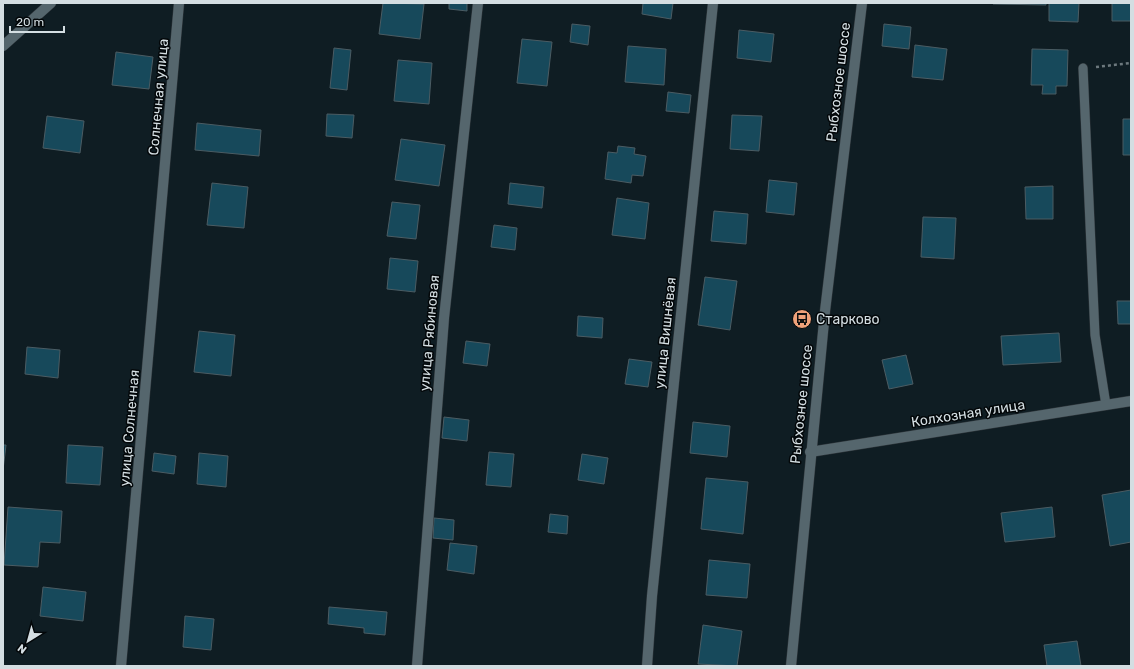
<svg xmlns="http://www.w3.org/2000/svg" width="1134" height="669" viewBox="0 0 1134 669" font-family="Rubik,sans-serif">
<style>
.building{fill:#17495b;stroke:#4b5c63}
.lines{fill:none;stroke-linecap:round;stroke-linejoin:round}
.lane-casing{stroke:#2f363b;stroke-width:10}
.street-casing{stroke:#2f363b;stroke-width:11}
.secondary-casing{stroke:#2f363b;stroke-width:11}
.path{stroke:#6c787d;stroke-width:2.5;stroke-dasharray:3 3;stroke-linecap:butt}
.lane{stroke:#55666d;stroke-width:9}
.street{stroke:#55666d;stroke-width:10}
.secondary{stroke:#55666d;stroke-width:10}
.labels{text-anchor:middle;stroke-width:3;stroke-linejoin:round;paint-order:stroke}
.street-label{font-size:14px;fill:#d4dee2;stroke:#030709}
.poi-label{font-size:14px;fill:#d4dee2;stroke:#030709;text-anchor:start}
</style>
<rect width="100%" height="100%" fill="#0f1d23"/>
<path class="building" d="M 383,3 L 424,4 L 420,39 L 379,34 Z
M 449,3 L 467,3 L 467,11 L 449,9 Z
M 643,3 L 673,3 L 671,19 L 642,14 Z
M 993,3 L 1046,3 L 1046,5 L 993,4 Z
M 1049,3 L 1079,3 L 1078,22 L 1049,21 Z
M 1112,3 L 1131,3 L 1131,21 L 1112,21 Z
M 572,24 L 590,26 L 588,45 L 570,42 Z
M 884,24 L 911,27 L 909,49 L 882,46 Z
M 739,30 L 774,34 L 771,62 L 737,58 Z
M 522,39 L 552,42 L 547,86 L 517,83 Z
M 915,45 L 947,49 L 943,80 L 912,77 Z
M 628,46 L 666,49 L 664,85 L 625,82 Z
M 334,48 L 351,50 L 347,90 L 330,88 Z
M 1032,49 L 1068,50 L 1067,86 L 1056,86 L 1056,94 L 1042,94 L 1043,85 L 1031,85 Z
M 116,52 L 153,57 L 149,89 L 112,85 Z
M 398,60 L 432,63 L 429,104 L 394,101 Z
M 668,92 L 691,95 L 689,113 L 666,111 Z
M 327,114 L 354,115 L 352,138 L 326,136 Z
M 732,115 L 762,116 L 759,151 L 730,149 Z
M 47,116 L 84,121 L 80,153 L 43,148 Z
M 1123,119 L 1131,119 L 1131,155 L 1123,155 Z
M 197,123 L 261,130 L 259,156 L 195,150 Z
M 401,139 L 445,145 L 439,186 L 395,180 Z
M 618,146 L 635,148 L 634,154 L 646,156 L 643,176 L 632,175 L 631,183 L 605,179 L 608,152 L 617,153 Z
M 769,180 L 797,183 L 794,215 L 766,212 Z
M 212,183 L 248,187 L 244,228 L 207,225 Z
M 510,183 L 544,187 L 542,208 L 508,204 Z
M 1053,186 L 1053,219 L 1026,219 L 1025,187 Z
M 617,198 L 649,203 L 645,239 L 612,235 Z
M 392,202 L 420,205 L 416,239 L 387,236 Z
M 714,211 L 748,214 L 746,244 L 711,241 Z
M 923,217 L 956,218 L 954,259 L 921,257 Z
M 494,225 L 517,228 L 515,250 L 491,247 Z
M 390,258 L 418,261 L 415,292 L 387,289 Z
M 705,277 L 737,281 L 730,330 L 698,325 Z
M 1117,301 L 1131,301 L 1131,324 L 1118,324 Z
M 578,316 L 603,318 L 602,338 L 577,336 Z
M 199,331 L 235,335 L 231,376 L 194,372 Z
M 1059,333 L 1061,362 L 1003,365 L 1001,336 Z
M 466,341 L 490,344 L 487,366 L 463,363 Z
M 27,347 L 60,350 L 58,378 L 25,374 Z
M 906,355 L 913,384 L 889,389 L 882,360 Z
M 629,359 L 652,362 L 648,387 L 625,384 Z
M 444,417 L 469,420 L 467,441 L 442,438 Z
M 693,422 L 730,426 L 727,457 L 690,453 Z
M 3,445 L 6,445 L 3,470 Z
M 68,445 L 103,447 L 100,485 L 66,483 Z
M 489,452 L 514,454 L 511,487 L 486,485 Z
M 154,453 L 176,456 L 174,474 L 152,471 Z
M 199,453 L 228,456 L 226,487 L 197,484 Z
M 582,454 L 608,458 L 604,484 L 578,480 Z
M 706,478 L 748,482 L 743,534 L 701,529 Z
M 1131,490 L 1131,542 L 1110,546 L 1102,495 Z
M 8,507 L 62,511 L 60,543 L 40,542 L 38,567 L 4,565 Z
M 1052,507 L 1055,537 L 1005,542 L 1001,513 Z
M 550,514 L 568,516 L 567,534 L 548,532 Z
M 434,518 L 454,520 L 453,540 L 433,538 Z
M 450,543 L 477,546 L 474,574 L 447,570 Z
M 709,560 L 750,564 L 747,598 L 706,595 Z
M 43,587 L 86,592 L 83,621 L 40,616 Z
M 329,607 L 387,612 L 385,635 L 364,633 L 364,628 L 328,624 Z
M 185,616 L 214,619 L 211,650 L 183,647 Z
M 703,625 L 742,631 L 737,666 L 698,664 Z
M 1077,641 L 1081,666 L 1047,666 L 1044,645 Z"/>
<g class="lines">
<g class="lane-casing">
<path id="lane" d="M 1083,68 L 1095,335 L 1106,405"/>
</g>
<g class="street-casing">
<path id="street" d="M 3,46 L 51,3
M 810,452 L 1131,401
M 121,666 L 179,3
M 417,666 L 444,318 L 478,3
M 647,666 L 652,596 L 713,3"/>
</g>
<g class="secondary-casing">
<path id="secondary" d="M 791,666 L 825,311 L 862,3"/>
</g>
<path class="path" d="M 1096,67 L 1131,63"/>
<use href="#lane" class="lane"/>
<use href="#street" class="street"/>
<use href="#secondary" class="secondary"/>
</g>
<defs>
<g id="bus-disc" transform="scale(1)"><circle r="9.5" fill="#f0a27a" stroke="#030709"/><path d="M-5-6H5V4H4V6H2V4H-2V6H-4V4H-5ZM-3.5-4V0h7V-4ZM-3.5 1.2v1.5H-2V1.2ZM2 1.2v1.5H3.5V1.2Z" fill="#111"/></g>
</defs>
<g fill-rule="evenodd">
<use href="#bus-disc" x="802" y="319"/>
</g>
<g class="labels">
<g class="street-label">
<text transform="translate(838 82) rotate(-83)" y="5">Рыбхозное шоссе</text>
<text transform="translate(158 97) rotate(-85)" y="5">Солнечная улица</text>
<text transform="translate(429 333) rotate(-85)" y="5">улица Рябиновая</text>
<text transform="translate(665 333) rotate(-84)" y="5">улица Вишнёвая</text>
<text transform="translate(801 404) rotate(-84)" y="5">Рыбхозное шоссе</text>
<text transform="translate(968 413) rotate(-9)" y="5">Колхозная улица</text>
<text transform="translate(129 428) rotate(-85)" y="5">улица Солнечная</text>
</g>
<g class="poi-label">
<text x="816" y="324">Старково</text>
</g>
</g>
<rect width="1134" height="669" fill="none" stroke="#d4dee2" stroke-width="8"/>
<g transform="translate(28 641) rotate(217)" stroke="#030709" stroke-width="3" paint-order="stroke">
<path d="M0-3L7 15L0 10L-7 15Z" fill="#d4dee2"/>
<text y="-6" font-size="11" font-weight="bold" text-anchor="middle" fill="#d4dee2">N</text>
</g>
<path d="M10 26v6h54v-6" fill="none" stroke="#d4dee2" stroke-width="2"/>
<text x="16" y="26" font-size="12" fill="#d4dee2" stroke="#030709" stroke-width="3" paint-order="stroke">20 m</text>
</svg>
